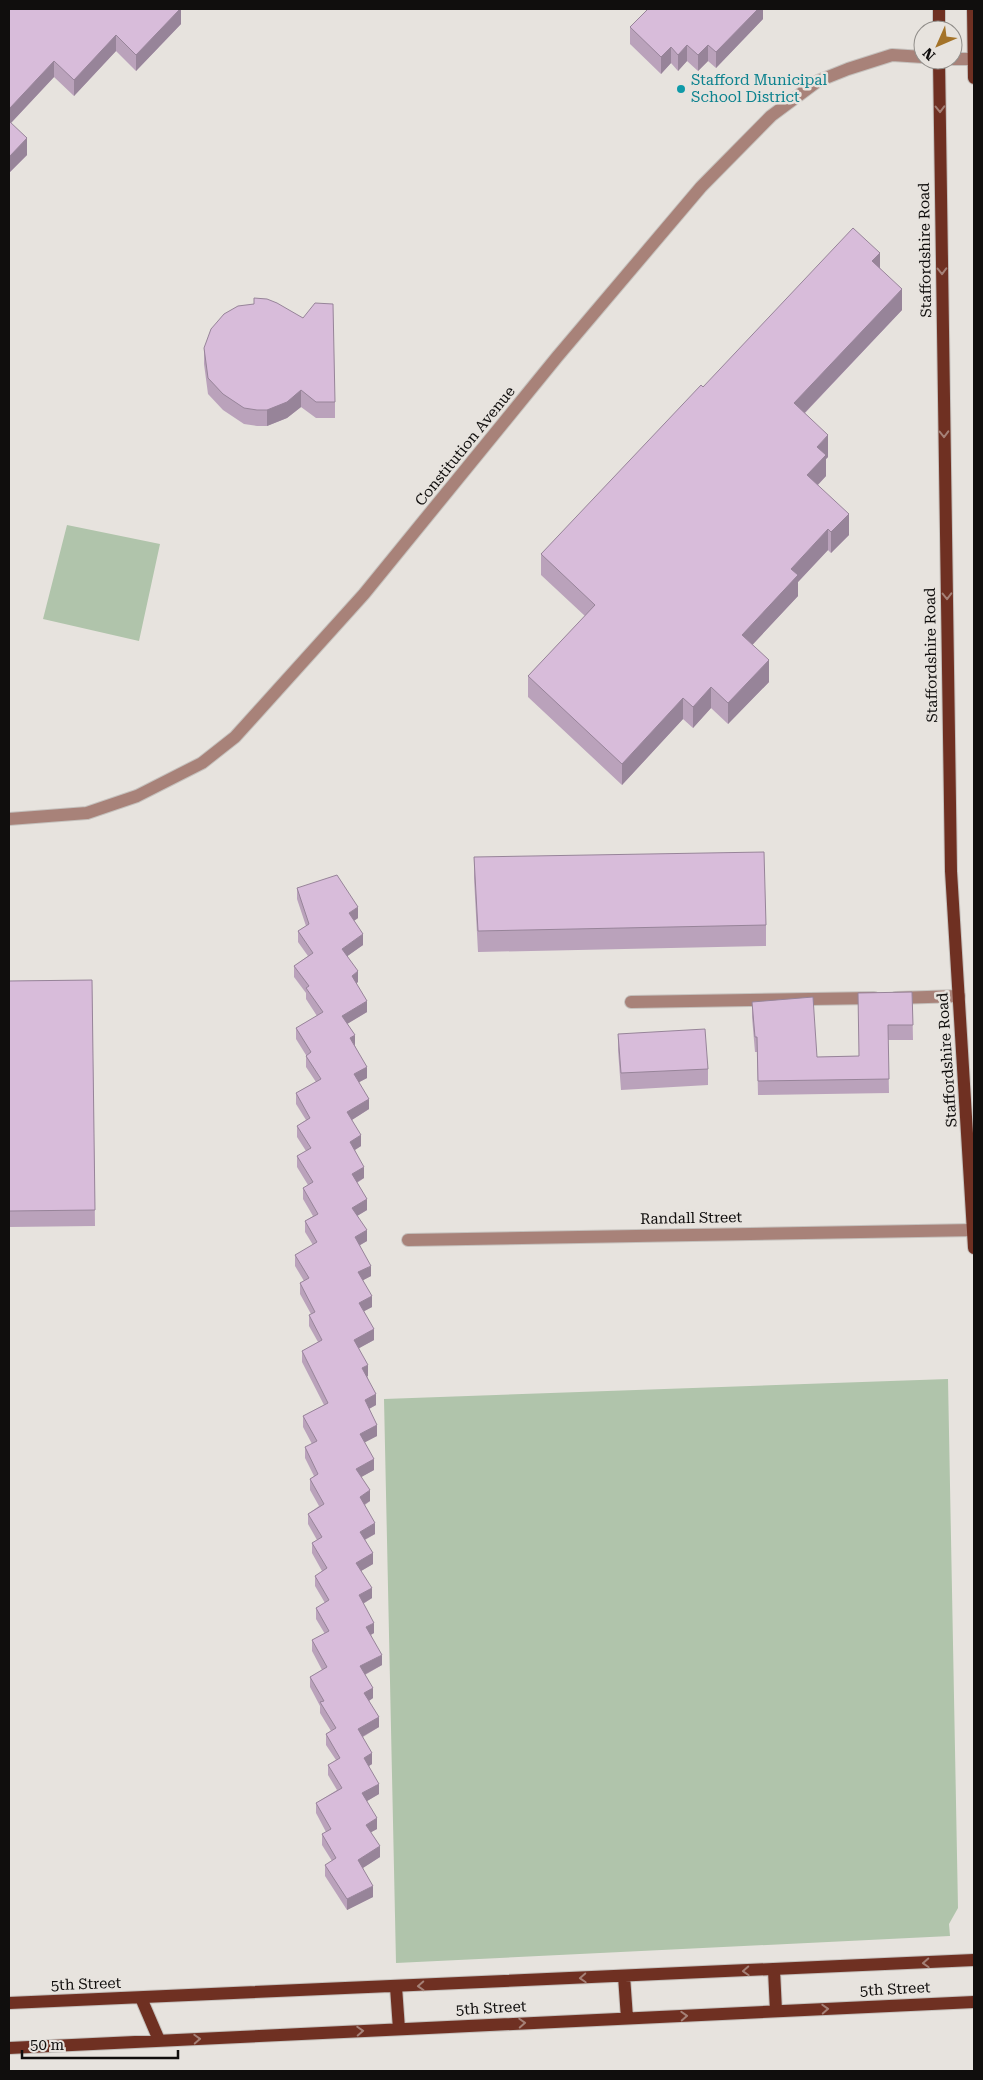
<svg xmlns="http://www.w3.org/2000/svg" width="983" height="2080" viewBox="0 0 983 2080" font-family="'Roboto Serif',serif">
<style>
.green{fill:#b0c4ab}
.lines{fill:none;stroke-linecap:round;stroke-linejoin:round}
.minor-casing{stroke:#c5c1bd;stroke-width:14}
.major-casing{stroke:#c5c1bd;stroke-width:14}
.minor{stroke:#a88279;stroke-width:12}
.major{stroke:#6f3022;stroke-width:12}
.wall{fill:#baa2bb}
.shaded-wall{fill:#978499}
.building{fill:#d8bcda;stroke:#978499}
.oneway{stroke:#a58177}
.culture-dot{fill:#0f9aa8;stroke:#e7e3de;stroke-width:2}
.labels{text-anchor:middle;stroke-width:5;stroke-linejoin:round;paint-order:stroke}
.culture-label{font-size:15px;fill:#0d838f;stroke:#e7e3de;text-anchor:start}
.street-label{font-size:15px;fill:#100e0d;stroke:#e7e3de}
</style>
<rect width="100%" height="100%" fill="#e7e3de"/>
<path class="green" d="M 67,525 L 160,544 L 139,641 L 43,619 Z
M 948,1379 L 958,1908 L 949,1924 L 950,1936 L 396,1963 L 384,1399 Z"/>
<g class="lines">
<g class="minor-casing">
<path id="minor" d="M 953,59 L 974,59
M 9,819 L 87,813 L 137,796 L 202,763 L 235,737 L 364,594 L 557,357 L 701,187 L 771,116 L 818,81 L 848,69 L 892,55 L 923,57
M 896,998 L 959,996
M 631,1002 L 874,998
M 408,1240 L 974,1230"/>
</g>
<g class="major-casing">
<path id="major" d="M 939,9 L 939,30
M 973,9 L 974,78
M 939,60 L 951,871 L 974,1248
M 774,1970 L 776,2011
M 624,1976 L 627,2018
M 396,1987 L 399,2029
M 141,1998 L 159,2040
M 9,2003 L 974,1960
M 9,2048 L 974,2002"/>
</g>
<use href="#minor" class="minor"/>
<use href="#major" class="major"/>
</g>
<path class="wall" d="M 9,9 L 181,9 L 181,24 L 136,71 L 116,51 L 74,96 L 54,77 L 11,123 L 27,155 L 9,173 Z
M 763,9 L 763,19 L 716,68 L 708,61 L 698,71 L 687,61 L 678,71 L 671,63 L 661,74 L 630,44 L 630,27 Z
M 880,268 L 902,310 L 805,413 L 828,457 L 826,459 L 826,476 L 818,485 L 849,535 L 831,553 L 828,550 L 798,582 L 798,596 L 752,645 L 769,682 L 728,724 L 711,708 L 693,728 L 683,719 L 622,785 L 528,697 L 528,676 L 585,616 L 541,575 L 541,554 L 703,387 Z
M 204,348 L 335,402 L 335,418 L 316,418 L 301,407 L 287,418 L 267,426 L 257,426 L 244,424 L 223,410 L 208,394 L 204,364 Z
M 474,857 L 766,925 L 766,946 L 478,952 L 474,878 Z
M 297,888 L 358,918 L 354,921 L 363,945 L 347,956 L 358,982 L 356,983 L 367,1012 L 347,1024 L 367,1078 L 359,1082 L 369,1109 L 352,1120 L 361,1146 L 355,1150 L 364,1178 L 357,1183 L 367,1210 L 357,1216 L 367,1241 L 360,1245 L 371,1276 L 363,1280 L 372,1307 L 364,1311 L 374,1340 L 359,1348 L 376,1405 L 369,1409 L 377,1436 L 364,1442 L 374,1470 L 361,1477 L 370,1501 L 365,1505 L 375,1534 L 365,1540 L 373,1564 L 361,1571 L 372,1598 L 363,1604 L 374,1633 L 371,1635 L 382,1665 L 365,1675 L 373,1698 L 369,1701 L 379,1727 L 363,1737 L 372,1764 L 369,1766 L 379,1794 L 367,1801 L 377,1829 L 371,1832 L 380,1857 L 363,1868 L 373,1897 L 347,1910 L 325,1876 L 325,1865 L 332,1861 L 322,1845 L 322,1834 L 326,1832 L 316,1813 L 316,1803 L 337,1790 L 328,1775 L 328,1765 L 336,1760 L 326,1745 L 326,1734 L 331,1731 L 320,1713 L 320,1706 L 310,1687 L 310,1677 L 322,1670 L 312,1651 L 312,1640 L 325,1634 L 316,1619 L 316,1608 L 325,1603 L 315,1586 L 315,1576 L 322,1571 L 312,1553 L 312,1543 L 317,1540 L 308,1524 L 308,1514 L 319,1506 L 310,1490 L 310,1479 L 314,1476 L 305,1458 L 305,1447 L 312,1444 L 303,1427 L 303,1416 L 324,1405 L 302,1362 L 302,1351 L 318,1342 L 309,1326 L 309,1315 L 311,1314 L 300,1294 L 300,1283 L 304,1281 L 295,1266 L 295,1255 L 313,1245 L 305,1232 L 305,1221 L 313,1216 L 303,1199 L 303,1188 L 308,1185 L 297,1167 L 297,1156 L 306,1151 L 297,1137 L 297,1126 L 306,1120 L 296,1104 L 296,1093 L 316,1082 L 306,1067 L 306,1055 L 296,1039 L 296,1028 L 317,1016 L 306,999 L 306,993 L 294,977 L 294,966 L 308,956 L 298,942 L 298,931 L 306,926 L 297,899 Z
M 92,980 L 95,1226 L 9,1227 L 9,981 Z
M 912,992 L 913,1040 L 888,1040 L 889,1093 L 758,1095 L 757,1052 L 755,1052 L 752,1017 L 752,1002 L 817,1057 L 859,1056 Z
M 618,1034 L 708,1069 L 708,1085 L 621,1090 L 618,1050 Z"/>
<path class="shaded-wall" d="M 180,9 L 181,9 L 181,24 L 136,71 L 136,55 Z
M 758,9 L 763,9 L 763,19 L 716,68 L 716,52 Z
M 116,35 L 116,51 L 74,96 L 74,80 Z
M 687,45 L 687,61 L 678,71 L 678,55 Z
M 708,45 L 708,61 L 698,71 L 698,55 Z
M 671,47 L 671,63 L 661,74 L 661,57 Z
M 54,61 L 54,77 L 9,125 L 9,109 Z
M 27,138 L 27,155 L 9,173 L 9,157 Z
M 880,253 L 880,274 L 872,261 Z
M 902,289 L 902,310 L 794,424 L 794,403 Z
M 301,390 L 301,407 L 287,418 L 267,426 L 267,410 Z
M 828,435 L 828,457 L 826,459 L 826,476 L 807,496 L 807,475 L 817,447 Z
M 849,514 L 849,535 L 831,553 L 831,532 Z
M 828,529 L 828,550 L 798,582 L 798,596 L 742,656 L 742,635 L 791,569 Z
M 769,660 L 769,682 L 728,724 L 728,703 Z
M 711,687 L 711,708 L 693,728 L 693,707 Z
M 683,698 L 683,719 L 622,785 L 622,764 Z
M 358,907 L 358,918 L 349,924 L 349,913 Z
M 363,934 L 363,945 L 342,960 L 342,949 Z
M 358,971 L 358,982 L 352,987 L 352,976 Z
M 367,1001 L 367,1012 L 342,1027 L 342,1016 Z
M 355,1035 L 355,1046 L 350,1038 Z
M 367,1067 L 367,1078 L 354,1085 L 354,1074 Z
M 369,1099 L 369,1109 L 347,1123 L 347,1112 Z
M 361,1135 L 361,1146 L 350,1153 L 350,1142 Z
M 364,1167 L 364,1178 L 352,1185 L 352,1174 Z
M 367,1199 L 367,1210 L 352,1219 L 352,1208 Z
M 367,1230 L 367,1241 L 355,1248 L 355,1237 Z
M 371,1266 L 371,1276 L 358,1283 L 358,1272 Z
M 372,1296 L 372,1307 L 359,1314 L 359,1303 Z
M 374,1329 L 374,1340 L 354,1351 L 354,1340 Z
M 368,1365 L 368,1376 L 362,1379 L 362,1368 Z
M 376,1394 L 376,1405 L 365,1411 L 365,1400 Z
M 377,1425 L 377,1436 L 360,1445 L 360,1434 Z
M 374,1459 L 374,1470 L 356,1480 L 356,1469 Z
M 370,1490 L 370,1501 L 360,1507 L 360,1497 Z
M 375,1523 L 375,1534 L 360,1542 L 360,1532 Z
M 373,1553 L 373,1564 L 356,1574 L 356,1563 Z
M 372,1588 L 372,1598 L 359,1606 L 359,1595 Z
M 374,1623 L 374,1633 L 366,1637 L 366,1627 Z
M 382,1655 L 382,1665 L 360,1677 L 360,1666 Z
M 373,1688 L 373,1698 L 364,1704 L 364,1693 Z
M 379,1717 L 379,1727 L 358,1739 L 358,1729 Z
M 372,1753 L 372,1764 L 364,1769 L 364,1758 Z
M 379,1784 L 379,1794 L 362,1804 L 362,1793 Z
M 377,1818 L 377,1829 L 366,1835 L 366,1825 Z
M 380,1846 L 380,1857 L 358,1871 L 358,1860 Z
M 373,1886 L 373,1897 L 347,1910 L 347,1899 Z"/>
<path class="building" d="M 9,9 L 180,9 L 136,55 L 116,35 L 74,80 L 54,61 L 9,109 Z
M 648,9 L 758,9 L 716,52 L 708,45 L 698,55 L 687,45 L 678,55 L 671,47 L 661,57 L 630,27 Z
M 9,121 L 27,138 L 9,157 Z
M 853,228 L 880,253 L 872,261 L 902,289 L 794,403 L 828,435 L 817,447 L 826,455 L 807,475 L 849,514 L 831,532 L 828,529 L 791,569 L 798,575 L 742,635 L 769,660 L 728,703 L 711,687 L 693,707 L 683,698 L 622,764 L 528,676 L 595,605 L 541,554 L 701,385 L 703,387 Z
M 254,298 L 267,299 L 277,303 L 303,318 L 315,303 L 333,304 L 335,402 L 316,402 L 301,390 L 287,402 L 267,410 L 257,410 L 244,408 L 223,394 L 208,378 L 204,348 L 211,329 L 224,314 L 238,306 L 254,304 Z
M 764,852 L 766,925 L 478,931 L 474,857 Z
M 337,875 L 358,907 L 349,913 L 363,934 L 342,949 L 358,971 L 352,976 L 367,1001 L 342,1016 L 355,1035 L 350,1038 L 367,1067 L 354,1074 L 369,1099 L 347,1112 L 361,1135 L 350,1142 L 364,1167 L 352,1174 L 367,1199 L 352,1208 L 367,1230 L 355,1237 L 371,1266 L 358,1272 L 372,1296 L 359,1303 L 374,1329 L 354,1340 L 368,1365 L 362,1368 L 376,1394 L 365,1400 L 377,1425 L 360,1434 L 374,1459 L 356,1469 L 370,1490 L 360,1497 L 375,1523 L 360,1532 L 373,1553 L 356,1563 L 372,1588 L 359,1595 L 374,1623 L 366,1627 L 382,1655 L 360,1666 L 373,1688 L 364,1693 L 379,1717 L 358,1729 L 372,1753 L 364,1758 L 379,1784 L 362,1793 L 377,1818 L 366,1825 L 380,1846 L 358,1860 L 373,1886 L 347,1899 L 325,1865 L 336,1858 L 322,1834 L 331,1829 L 316,1803 L 342,1788 L 328,1765 L 340,1758 L 326,1734 L 336,1728 L 320,1702 L 324,1701 L 310,1677 L 327,1667 L 312,1640 L 329,1631 L 316,1608 L 329,1600 L 315,1576 L 327,1568 L 312,1543 L 322,1537 L 308,1514 L 324,1504 L 310,1479 L 318,1474 L 305,1447 L 317,1441 L 303,1416 L 328,1403 L 302,1351 L 322,1340 L 309,1315 L 315,1312 L 300,1283 L 309,1278 L 295,1255 L 317,1242 L 305,1221 L 318,1214 L 303,1188 L 313,1182 L 297,1156 L 311,1148 L 297,1126 L 310,1118 L 296,1093 L 321,1079 L 306,1056 L 311,1052 L 296,1028 L 323,1012 L 306,988 L 309,986 L 294,966 L 313,953 L 298,931 L 309,924 L 297,888 Z
M 92,980 L 95,1210 L 9,1211 L 9,981 Z
M 912,992 L 913,1025 L 888,1025 L 889,1079 L 758,1081 L 757,1037 L 755,1037 L 752,1002 L 813,997 L 817,1057 L 859,1056 L 858,993 Z
M 705,1029 L 708,1069 L 621,1073 L 618,1034 Z"/>
<defs><path id="oneway-chevron" d="M-2-3.5L2.5 0L-2 3.5" fill="none" stroke-width="1.6" stroke-linecap="round" stroke-linejoin="round" transform="scale(1.25)"/></defs>
<g class="oneway">
<use href="#oneway-chevron" transform="translate(940 109) rotate(89)"/>
<use href="#oneway-chevron" transform="translate(942 271) rotate(89)"/>
<use href="#oneway-chevron" transform="translate(944 434) rotate(89)"/>
<use href="#oneway-chevron" transform="translate(947 596) rotate(89)"/>
<use href="#oneway-chevron" transform="translate(926 1963) rotate(177)"/>
<use href="#oneway-chevron" transform="translate(746 1971) rotate(177)"/>
<use href="#oneway-chevron" transform="translate(583 1978) rotate(177)"/>
<use href="#oneway-chevron" transform="translate(421 1986) rotate(177)"/>
<use href="#oneway-chevron" transform="translate(825 2009) rotate(-3)"/>
<use href="#oneway-chevron" transform="translate(684 2016) rotate(-3)"/>
<use href="#oneway-chevron" transform="translate(522 2023) rotate(-3)"/>
<use href="#oneway-chevron" transform="translate(360 2031) rotate(-3)"/>
<use href="#oneway-chevron" transform="translate(197 2039) rotate(-3)"/>
</g>
<circle class="culture-dot" cx="681" cy="89" r="5"/>
<g class="labels">
<g class="culture-label">
<text x="691" y="85">Stafford Municipal<tspan x="691" dy="17">School District</tspan></text>
</g>
<g class="street-label">
<text transform="translate(925 250) rotate(-91)" y="5">Staffordshire Road</text>
<text transform="translate(465 446) rotate(-51)" y="5">Constitution Avenue</text>
<text transform="translate(931 655) rotate(-91)" y="5">Staffordshire Road</text>
<text transform="translate(947 1060) rotate(-94)" y="5">Staffordshire Road</text>
<text transform="translate(691 1218) rotate(-1)" y="5">Randall Street</text>
<text transform="translate(86 1984) rotate(-2)" y="5">5th Street</text>
<text transform="translate(895 1989) rotate(-3)" y="5">5th Street</text>
<text transform="translate(491 2008) rotate(-3)" y="5">5th Street</text>
</g>
</g>
<rect width="983" height="2080" fill="none" stroke="#100e0d" stroke-width="20"/>
<g transform="translate(938 45) rotate(225)"><circle r="24" fill="#e7e3de" stroke="#918e8a"/>
<path d="M0-4L9 19L0 12L-9 19Z" fill="#a47329"/>
<text y="-8" font-size="14" font-weight="bold" text-anchor="middle" fill="#100e0d">N</text>
</g>
<path d="M22 2050v8h156v-8" fill="none" stroke="#100e0d" stroke-width="2.5"/>
<text x="30" y="2050" font-size="15" fill="#100e0d" stroke="#e7e3de" stroke-width="4" paint-order="stroke">50 m</text>
</svg>
